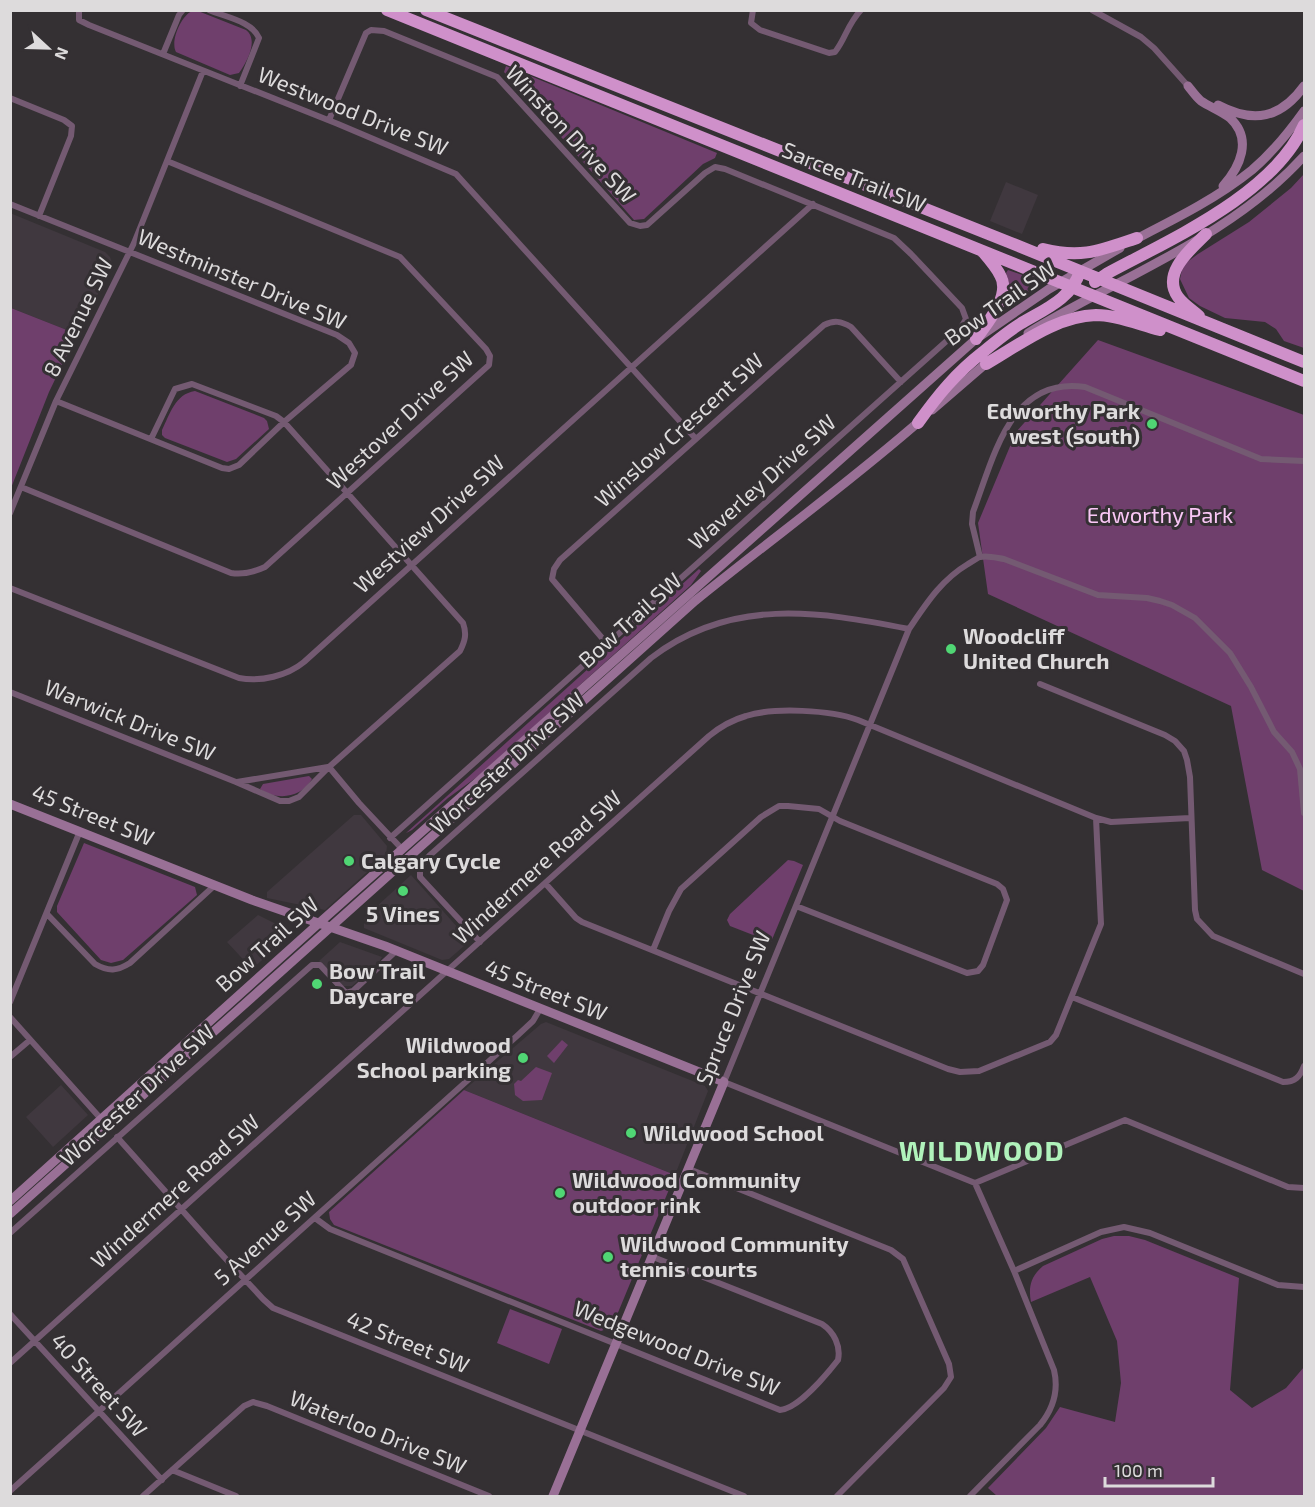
<svg xmlns="http://www.w3.org/2000/svg" width="1315" height="1507" viewBox="0 0 1315 1507" font-family="'Exo 2',sans-serif">
<style>
.built{fill:#40383f}
.green{fill:#6f3f6c}
.lines{fill:none;stroke-linecap:round;stroke-linejoin:round}
.street{stroke:#745a72;stroke-width:6}
.secondary{stroke:#997096;stroke-width:9}
.highway{stroke:#cf90ca;stroke-width:12}
.poi-dot{fill:#50d674;stroke:#343033;stroke-width:2}
.labels{text-anchor:middle;stroke-width:6;stroke-linejoin:round;paint-order:stroke}
.street-label{font-size:22px;fill:#dddbdc;stroke:#343033}
.poi-label{font-size:22px;font-weight:bold;fill:#dddbdc;stroke:#343033;text-anchor:start}
.park-label{font-size:22px;fill:#fac7f6;stroke:#343033}
.district-label{font-size:28px;font-weight:bold;letter-spacing:1.5px;fill:#b0f2bb;stroke:#343033}
</style>
<rect width="100%" height="100%" fill="#343033"/>
<path class="built" d="M 1006,182 L 1038,195 L 1022,234 L 990,221 Z
M 10,213 L 105,252 L 110,257 L 112,263 L 110,271 L 77,334 L 11,308 Z
M 354,815 L 361,815 L 387,846 L 386,855 L 325,910 L 267,898 L 267,892 Z
M 411,875 L 467,938 L 464,946 L 449,959 L 442,960 L 364,928 L 364,918 Z
M 258,915 L 290,931 L 289,936 L 252,969 L 227,942 Z
M 340,942 L 382,957 L 379,962 L 352,986 L 343,986 L 319,961 Z
M 546,1022 L 705,1086 L 708,1091 L 675,1175 L 464,1090 L 541,1024 Z
M 61,1085 L 88,1115 L 53,1147 L 26,1117 Z"/>
<path class="green" d="M 192,11 L 198,11 L 246,30 C 259,40 247,62 239,73 L 230,75 L 176,52 C 170,41 181,16 192,11 Z
M 506,66 L 717,153 L 715,158 L 703,164 L 644,219 L 634,220 L 504,72 Z
M 1304,174 L 1304,348 L 1284,341 L 1276,329 L 1265,322 L 1225,318 L 1200,306 L 1189,298 L 1180,279 L 1183,265 L 1198,254 L 1249,222 L 1291,188 Z
M 1008,270 L 1039,281 L 1039,286 L 1008,305 L 1006,302 C 1010,292 1010,283 1006,273 Z
M 11,308 L 77,334 L 49,392 L 11,488 Z
M 1098,340 L 1304,415 L 1304,891 L 1262,870 L 1231,706 L 988,594 L 978,523 L 1016,432 Z
M 195,391 L 264,418 L 267,421 L 269,429 L 236,459 L 227,462 L 165,438 L 162,435 L 162,430 C 170,414 175,394 195,391 Z
M 699,569 L 701,571 L 691,585 L 481,774 L 448,798 L 412,830 L 406,833 Z
M 309,776 L 312,779 C 301,798 277,801 260,789 L 263,784 Z
M 84,843 L 195,887 L 197,895 L 123,960 L 111,963 L 101,960 L 57,912 L 57,906 Z
M 788,860 L 794,861 L 803,865 L 771,942 L 730,926 L 727,920 L 730,914 Z
M 562,1040 L 568,1045 L 554,1063 L 547,1056 Z
M 536,1067 L 552,1073 L 542,1100 L 523,1101 L 515,1095 L 514,1084 L 518,1080 L 521,1081 Z
M 464,1090 L 675,1175 L 612,1327 L 601,1331 L 334,1225 L 330,1219 L 329,1212 Z
M 1114,1236 L 1129,1236 L 1145,1240 L 1239,1278 L 1230,1390 L 1252,1408 L 1286,1388 L 1304,1367 L 1304,1496 L 997,1496 L 988,1488 L 1046,1428 L 1060,1407 L 1115,1422 L 1121,1383 L 1117,1341 L 1090,1277 L 1031,1302 C 1028,1287 1031,1276 1043,1266 L 1102,1239 Z
M 510,1309 L 562,1329 L 549,1364 L 497,1343 Z"/>
<g class="lines">
<path class="street" d="M 79,10 L 79,20 L 89,25 L 338,124 L 456,174 L 696,439
M 209,10 C 225,17 252,21 259,38 L 240,86
M 753,10 L 751,23 L 760,30 L 829,53 L 835,52 C 846,38 847,25 861,10
M 1092,10 L 1141,37 L 1154,48 L 1188,86
M 163,54 L 179,15 L 183,10
M 10,98 L 64,120 L 72,126 L 71,136 L 39,216
M 329,120 L 366,33 L 371,30 L 384,31 L 497,77 L 630,223 L 640,226 L 647,225 L 705,173 L 715,167 L 725,169 L 894,238 L 911,254 L 962,308 L 966,319 L 960,329 L 390,838
M 10,204 L 337,335 L 349,343 L 355,353 L 351,365 L 284,422 L 239,465 L 229,469 L 222,468 L 56,401
M 21,487 L 231,573 C 243,575 254,572 265,567 L 489,365 L 490,356 L 486,349 L 400,257 L 167,161
M 10,513 L 56,401 L 134,243 L 203,71
M 980,557 L 972,524 L 973,512 C 994,457 1010,376 1085,387 L 1261,459 L 1304,461
M 10,588 L 239,678 C 261,682 287,676 304,662 L 813,204
M 608,645 L 552,579 L 554,569 L 560,560 L 824,325 C 834,320 841,321 851,327 L 901,382
M 1040,684 L 1165,735 L 1175,741 L 1184,751 L 1187,760 L 1190,777 L 1195,910 L 1197,919 L 1213,936 L 1304,974
M 10,692 L 236,782 L 280,801 L 289,801 L 299,797 L 329,767 L 460,651 C 465,641 467,634 463,623 L 284,422 L 276,416 L 192,384 L 175,389 L 151,439
M 329,767 L 359,803 L 402,849
M 237,782 L 328,767
M 545,883 L 576,918 L 582,922 L 948,1069 L 960,1072 L 979,1071 L 1050,1042 L 1056,1035 L 1101,924 L 1096,818
M 47,914 L 95,964 C 109,972 117,971 130,963 L 215,885
M 480,942 L 420,877 L 420,868 L 429,856 L 651,658 C 730,597 818,611 909,629
M 653,950 L 669,911 L 681,889 L 761,817 L 779,806 L 788,806 L 819,809 L 840,821 L 997,884 L 1003,889 L 1007,900 L 983,965 L 978,971 L 967,973 L 796,906
M 1072,997 L 1283,1082 C 1295,1082 1300,1077 1304,1066
M 10,1002 L 80,831
M 10,1017 L 102,1120
M 10,1057 L 30,1040
M 117,1137 L 213,1245 L 263,1299 L 273,1308 L 744,1496
M 689,1169 L 891,1250 L 903,1259 L 949,1364 L 951,1377 L 944,1388 L 837,1496
M 975,1183 L 1125,1120 L 1288,1187 L 1304,1188
M 315,1218 L 330,1229 L 780,1410 C 798,1409 827,1374 838,1360 C 841,1346 834,1332 822,1324 L 653,1257
M 10,1233 L 312,965 L 320,965 L 346,993 L 353,991 L 396,951
M 1014,1271 L 975,1183 L 724,1082 L 909,629 C 926,604 941,580 968,564 C 972,562 977,558 980,557 C 987,555 997,558 1004,559 L 1098,595 L 1147,598 L 1160,601 L 1172,605 L 1195,618 L 1230,653 L 1251,687 L 1274,732 L 1292,752 L 1300,769 L 1304,813
M 10,1314 L 162,1480
M 10,1363 L 709,736 C 720,727 732,720 746,716 C 774,707 831,710 858,720 L 1096,818 L 1111,822 L 1190,818
M 172,1470 L 236,1496
M 10,1491 L 518,1035 L 533,1021 L 540,1009
M 143,1496 L 244,1406 L 253,1402 L 267,1406 L 489,1496
M 970,1496 L 1040,1425 C 1053,1409 1059,1391 1054,1370 L 1014,1271 L 1101,1232 L 1124,1227 L 1150,1233 L 1278,1285 L 1304,1287"/>
<path class="secondary" d="M 1188,86 C 1192,91 1196,97 1201,101 C 1210,107 1221,111 1230,118 C 1253,139 1240,167 1223,186
M 1218,105 C 1254,124 1281,118 1304,86
M 1132,241 C 1173,220 1216,199 1252,170 C 1272,153 1289,132 1304,111
M 1028,333 C 1121,276 1230,238 1304,156
M 932,410 L 990,360
M 10,804 L 252,900 L 385,946 L 724,1082 L 553,1496
M 10,1201 L 318,924 L 976,339 L 1049,289 L 1120,248
M 10,1214 L 695,601 C 770,540 849,483 922,419"/>
<path class="highway" d="M 387,10 L 1304,381
M 426,10 L 1011,243 L 1304,362
M 1043,249 C 1082,259 1101,250 1137,238
M 1095,282 L 1108,273 C 1171,239 1274,194 1304,125
M 1199,316 C 1192,310 1183,304 1178,297 C 1161,273 1191,249 1206,234
M 976,339 C 987,323 1012,295 1000,275 C 996,267 989,259 983,252
M 986,364 C 1019,345 1056,316 1096,315 C 1117,315 1140,325 1160,330
M 918,423 C 938,395 956,373 983,352 C 995,342 1007,332 1020,324 C 1043,310 1072,299 1080,271"/>
</g>
<g class="poi-dot">
<circle cx="1152" cy="424" r="6"/>
<circle cx="951" cy="649" r="6"/>
<circle cx="349" cy="861" r="6"/>
<circle cx="403" cy="891" r="6"/>
<circle cx="317" cy="984" r="6"/>
<circle cx="523" cy="1058" r="6"/>
<circle cx="631" cy="1133" r="6"/>
<circle cx="560" cy="1193" r="6"/>
<circle cx="608" cy="1257" r="6"/>
</g>
<g class="labels">
<g class="street-label">
<text transform="translate(353 111) rotate(22)" y="8">Westwood Drive SW</text>
<text transform="translate(571 134) rotate(47)" y="8">Winston Drive SW</text>
<text transform="translate(854 177) rotate(22)" y="8">Sarcee Trail SW</text>
<text transform="translate(242 279) rotate(23)" y="8">Westminster Drive SW</text>
<text transform="translate(1000 303) rotate(-35)" y="8">Bow Trail SW</text>
<text transform="translate(78 317) rotate(-64)" y="8">8 Avenue SW</text>
<text transform="translate(400 420) rotate(-43)" y="8">Westover Drive SW</text>
<text transform="translate(679 430) rotate(-42)" y="8">Winslow Crescent SW</text>
<text transform="translate(762 482) rotate(-42)" y="8">Waverley Drive SW</text>
<text transform="translate(429 524) rotate(-42)" y="8">Westview Drive SW</text>
<text transform="translate(630 620) rotate(-42)" y="8">Bow Trail SW</text>
<text transform="translate(130 720) rotate(22)" y="8">Warwick Drive SW</text>
<text transform="translate(507 763) rotate(-42)" y="8">Worcester Drive SW</text>
<text transform="translate(93 815) rotate(22)" y="8">45 Street SW</text>
<text transform="translate(537 867) rotate(-42)" y="8">Windermere Road SW</text>
<text transform="translate(267 944) rotate(-42)" y="8">Bow Trail SW</text>
<text transform="translate(546 990) rotate(22)" y="8">45 Street SW</text>
<text transform="translate(733 1008) rotate(-68)" y="8">Spruce Drive SW</text>
<text transform="translate(137 1095) rotate(-42)" y="8">Worcester Drive SW</text>
<text transform="translate(175 1191) rotate(-42)" y="8">Windermere Road SW</text>
<text transform="translate(265 1238) rotate(-42)" y="8">5 Avenue SW</text>
<text transform="translate(408 1342) rotate(22)" y="8">42 Street SW</text>
<text transform="translate(677 1348) rotate(22)" y="8">Wedgewood Drive SW</text>
<text transform="translate(99 1385) rotate(48)" y="8">40 Street SW</text>
<text transform="translate(378 1432) rotate(22)" y="8">Waterloo Drive SW</text>
</g>
<g class="poi-label">
<text x="1140" y="419" text-anchor="end">Edworthy Park<tspan x="1140" dy="25">west (south)</tspan></text>
<text x="963" y="644">Woodcliff<tspan x="963" dy="25">United Church</tspan></text>
<text x="361" y="869">Calgary Cycle</text>
<text x="403" y="922" text-anchor="middle">5 Vines</text>
<text x="329" y="979">Bow Trail<tspan x="329" dy="25">Daycare</tspan></text>
<text x="511" y="1053" text-anchor="end">Wildwood<tspan x="511" dy="25">School parking</tspan></text>
<text x="643" y="1141">Wildwood School</text>
<text x="572" y="1188">Wildwood Community<tspan x="572" dy="25">outdoor rink</tspan></text>
<text x="620" y="1252">Wildwood Community<tspan x="620" dy="25">tennis courts</tspan></text>
</g>
<g class="park-label">
<text x="1160" y="523">Edworthy Park</text>
</g>
<g class="district-label">
<text x="982" y="1161">WILDWOOD</text>
</g>
</g>
<rect width="1315" height="1507" fill="none" stroke="#dddbdc" stroke-width="24"/>
<g transform="translate(48 48) rotate(112)" stroke="#343033" stroke-width="4.5" paint-order="stroke">
<path d="M0-4.5L10 22L0 15L-10 22Z" fill="#dddbdc"/>
<text y="-9" font-size="16" font-weight="bold" text-anchor="middle" fill="#dddbdc">N</text>
</g>
<path d="M1105 1477v9h108v-9" fill="none" stroke="#dddbdc" stroke-width="3"/>
<text x="1114" y="1477" font-size="18" fill="#dddbdc" stroke="#343033" stroke-width="4.5" paint-order="stroke">100 m</text>
</svg>
